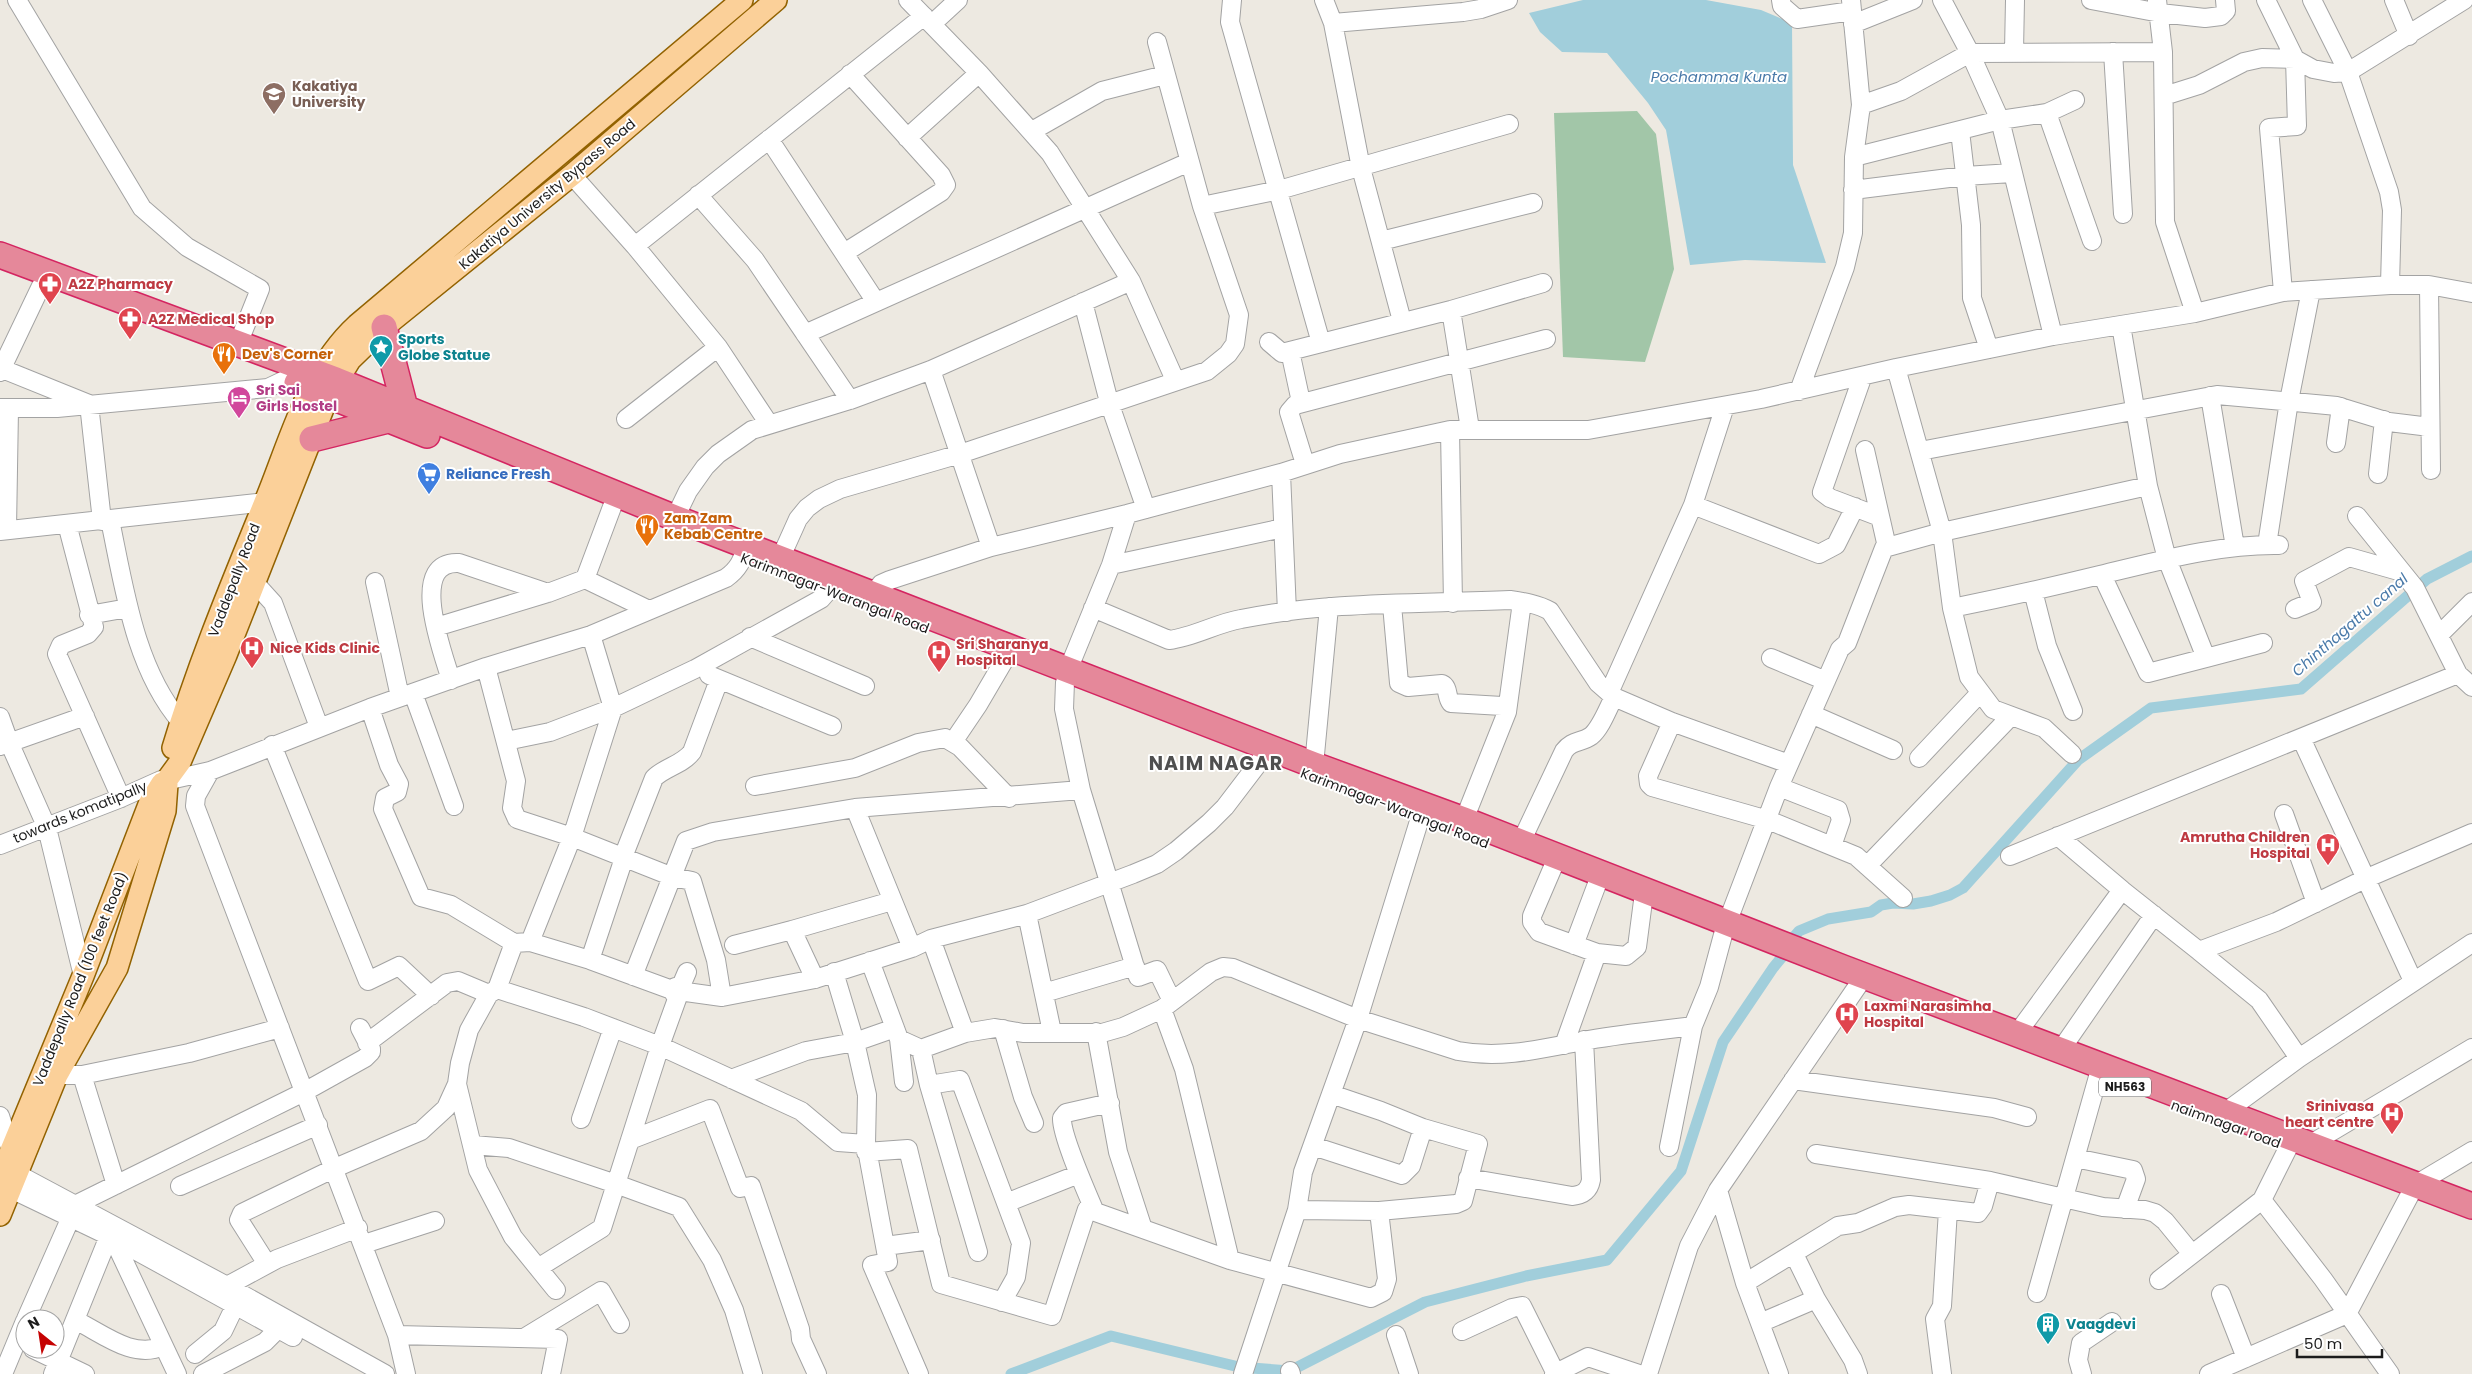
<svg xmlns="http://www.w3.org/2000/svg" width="2472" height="1374" viewBox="0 0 2472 1374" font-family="Poppins,sans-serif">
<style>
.cemetery{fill:#a2c6a8}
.water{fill:#a1cedb}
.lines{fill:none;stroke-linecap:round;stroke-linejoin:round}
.canal{stroke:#a1cedb;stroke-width:11}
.minor-casing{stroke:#a3a3a3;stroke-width:20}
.major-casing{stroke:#926201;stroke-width:24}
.highway-casing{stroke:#d42561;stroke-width:28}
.minor{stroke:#fff;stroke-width:18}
.major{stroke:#fbd099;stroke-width:21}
.highway{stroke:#e5889a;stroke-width:25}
.labels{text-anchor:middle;stroke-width:4;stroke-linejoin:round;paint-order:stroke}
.shield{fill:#fff;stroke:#606060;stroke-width:1}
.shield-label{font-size:12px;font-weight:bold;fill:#1c1c1c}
.education-label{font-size:14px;font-weight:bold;fill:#785e54;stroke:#fff;text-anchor:start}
.street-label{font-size:14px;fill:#1c1c1c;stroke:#fff}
.health-label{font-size:14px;font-weight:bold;fill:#be3a42;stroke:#fff;text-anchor:start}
.culture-label{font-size:14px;font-weight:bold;fill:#0d838f;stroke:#fff;text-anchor:start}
.food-label{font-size:14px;font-weight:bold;fill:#c56008;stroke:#fff;text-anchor:start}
.hotel-label{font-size:14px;font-weight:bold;fill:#b23c85;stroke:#fff;text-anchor:start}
.shop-label{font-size:14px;font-weight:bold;fill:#366cbe;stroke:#fff;text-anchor:start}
.water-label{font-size:15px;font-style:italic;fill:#4a7aa9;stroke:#fff}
.district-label{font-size:19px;font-weight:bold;letter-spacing:1px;fill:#4f4f4f;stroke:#fff}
</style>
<rect width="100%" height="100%" fill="#ede9e1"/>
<path class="cemetery" d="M 1637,111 L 1656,134 L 1674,269 L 1645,362 L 1563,357 L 1554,113 Z"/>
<path class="water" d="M 1583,0 L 1706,0 L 1761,10 L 1792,23 L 1793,165 L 1826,263 L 1745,260 L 1690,265 L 1666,130 L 1648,103 L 1607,53 L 1562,52 L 1540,32 L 1529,13 Z"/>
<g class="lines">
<path class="canal" d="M 1011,1374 L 1111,1336 L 1239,1367 L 1290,1371 L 1425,1302 L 1526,1276 L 1607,1260 L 1681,1171 L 1723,1042 L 1773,968 L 1787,951 L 1793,938 L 1799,931 L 1828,919 L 1871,912 L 1881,905 L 1893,903 L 1913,904 L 1931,901 L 1950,895 L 1963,888 L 2078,760 L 2151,708 L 2301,689 L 2427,579 L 2472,556"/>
<g class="minor-casing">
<path id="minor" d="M 17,0 L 142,208 L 187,247 L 260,289 L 238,344
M 908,0 L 979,73 L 1050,153 L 1131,281 L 1175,380
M 1232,0 L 1230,22 L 1321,343
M 1324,0 L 1333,23 L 1361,168 L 1402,321
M 1781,0 L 1782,6 L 1797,19 L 1852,11
M 1942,0 L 1970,53 L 2000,120 L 2053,336
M 2091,0 L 2160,13 L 2205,18 L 2221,16 L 2226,11 L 2225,0
M 2157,0 L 2163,52 L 2165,222 L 2195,313
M 2266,0 L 2295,59 L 2297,126 L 2269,128 L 2283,292
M 2312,0 L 2348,72 L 2389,192 L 2392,210 L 2390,285
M 2394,0 L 2409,36
M 1333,23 L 1463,12 L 1481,9 L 1508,0
M 932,24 L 958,0
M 1853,24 L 1913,0
M 1157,42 L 1202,206 L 1279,190 L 1509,124
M 2014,51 L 2015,0
M 2113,52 L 2123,214
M 2164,96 L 2199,85 L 2244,62 L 2262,58 L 2295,59 L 2313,69 L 2334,73 L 2348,72 L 2464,0
M 1861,105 L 1901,91 L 1970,53 L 2163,52
M 2047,113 L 2092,241
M 1032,131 L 1102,91 L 1165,75
M 1960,131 L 1971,225 L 1972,298 L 1989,349
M 907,138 L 979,73
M 769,139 L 876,302
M 1854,157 L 2000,120 L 2047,113 L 2075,100
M 572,175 L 635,246 L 718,347 L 769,424
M 1853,190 L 1965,176 L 2012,173
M 698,195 L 755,260 L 850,400
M 1381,241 L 1533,203
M 635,246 L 924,16
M 844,253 L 941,192 L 946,185 L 941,175 L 850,74
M 2429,285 L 2431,470
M 1083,302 L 1109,402 L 1146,509
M 1451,310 L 1470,429
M 2121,325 L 2148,486 L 2167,559 L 2206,658 L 2263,643
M 805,334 L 1189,162
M 1269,342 L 1282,353 L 1451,310 L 1543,283
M 1290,351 L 1301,402
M 0,368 L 89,404 L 102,521
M 1896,368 L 1942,532 L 1952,608 L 1969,677 L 1993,709 L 2044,728 L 2072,754
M 931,370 L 991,547
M 0,372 L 41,286
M 1862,378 L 1822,492 L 1830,498 L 1880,517
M 1799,391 L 1845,267 L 1853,233 L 1854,157 L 1861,105 L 1851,0
M 2210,396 L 2235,547
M 1725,406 L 1693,505 L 1819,554 L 1836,545 L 1855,507
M 0,408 L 57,408 L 268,388 L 287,379
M 626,419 L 718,347
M 1450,430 L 1453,603
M 2336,443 L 2341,407
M 1865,450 L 1887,547
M 1920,451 L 2217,395 L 2337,406 L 2389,422 L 2430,427
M 1305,464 L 1289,412 L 1295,405 L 1546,339
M 1281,473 L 1287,612
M 2378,474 L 2384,420
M 2357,516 L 2415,588 L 2458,674
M 675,518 L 688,491 L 705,467 L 718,454 L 752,430 L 850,400 L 931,370 L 1131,281
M 110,520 C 124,587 135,669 181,722
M 67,524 L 94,627 L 88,634 L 61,645 L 57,654 L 121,798
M 7,529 L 9,409
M 0,531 L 266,502
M 2267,545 L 2289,401 L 2311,290
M 780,559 L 798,519 L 807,508 L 819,499 L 840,489 L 960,454 L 1207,371 L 1228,354 L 1235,344 L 1239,315 L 1202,206
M 1111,565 L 1283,528
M 2102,575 L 2148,673 L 2206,658
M 585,579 L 612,507
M 254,582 L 273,603 L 319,727
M 375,582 L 400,697
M 2033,591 L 2047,646 L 2073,711
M 873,594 L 881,584 L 890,580 L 991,547 L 1127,514 L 1281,473 L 1340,454 L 1450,430 L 1588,430 L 1761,399 L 1896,368 L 2053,336 L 2195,313 L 2283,292 L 2390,285 L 2429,285 L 2472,293
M 1392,605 L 1399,683 L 1408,687 L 1442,684 C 1449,687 1446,697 1451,703 L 1502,706 L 1507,712 L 1464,820
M 1093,608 L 1169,640 C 1194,637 1217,623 1241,619 C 1329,601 1421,604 1510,600 C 1524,602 1538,604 1550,611 L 1598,683 L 1614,697 L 1672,722 L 1789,764
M 1952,608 C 2001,598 2051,587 2100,575 C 2159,561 2219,544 2279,545
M 2295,609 L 2312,602 L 2304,581 L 2349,557 L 2402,572
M 89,615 L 128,608
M 436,627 L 548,593 L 585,579 L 649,610
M 2439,635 L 2472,602
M 750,637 L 865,686
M 1771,658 L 1826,681
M 486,667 L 516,781 L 512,808 L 517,819 L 572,837 L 673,877 L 692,881 L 716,960 L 722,997
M 1068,670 L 1111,565 L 1127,514
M 709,675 L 832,726
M 451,680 C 443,653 407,560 459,563 L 548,593
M 1065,682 L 1064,709 L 1081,790 L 1138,977 L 1157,970 L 1172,1001
M 413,693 L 454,806
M 1609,693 L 1693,505
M 370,708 L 389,765 L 399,784 L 397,792 L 385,798 L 383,809 L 421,897 L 451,905 L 514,943 L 530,942 L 590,960 L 672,990
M 1507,712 L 1522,602
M 1811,714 L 1893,750
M 0,717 L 9,742 L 47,828 L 83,976
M 1672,722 L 1648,776 L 1649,784 L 1652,787 L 1768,820 L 1856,856 L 1903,898
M 2301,738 L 2413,981
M 506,741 L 550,732 L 613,708 L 695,669 L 821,599 L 828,591
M 953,742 L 978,705 L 1005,659
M 272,745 L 368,981 L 399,966 L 431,996
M 0,746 L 85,716
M 1919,758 L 1979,694
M 1314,765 L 1329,607
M 210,771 L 196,796 L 195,806 L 397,1335 L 406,1374
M 170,780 L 210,771 L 370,708 L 486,667 L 591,635 L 726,578 C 739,569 742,560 747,546
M 755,786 L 855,768 L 918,743 L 945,738 L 960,747 L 1009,798
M 1779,787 L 1838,810 L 1841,820 L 1832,846
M 855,808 L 912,948
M 2284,814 L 2316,903
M 1521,842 L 1564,751 C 1572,740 1581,743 1591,736 C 1601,728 1608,708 1614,697
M 0,845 L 121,798 L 161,780
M 2010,856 L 2458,674 L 2472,687
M 623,857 L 654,778 C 665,767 682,765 692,752 L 719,680
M 1867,866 L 2011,716
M 1553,867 L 1532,916 L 1532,922 L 1539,932 L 1597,953 L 1626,956 L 1637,947 L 1643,901
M 2122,890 L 2199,951 L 2276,922 L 2365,879 L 2472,833
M 1027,914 L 1052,1032
M 931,939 L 965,1033
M 530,942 L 572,837 L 613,708 L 591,635
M 514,943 L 497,989 L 489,994 L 469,1030 L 460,1063 L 457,1084 L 478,1170 L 513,1237 L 556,1290
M 734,945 L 792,930
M 1574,945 L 1597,884
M 2199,951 L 2259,1000 L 2299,1058
M 590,960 L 624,858
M 870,961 L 899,1039 L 921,1049 L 965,1033 L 995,1028 L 1023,1033 L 1102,1033 L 1123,1027 L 1162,1009 L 1211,972 L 1223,967 L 1233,968 L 1358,1019 L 1458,1051 C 1501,1059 1541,1049 1583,1041 C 1619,1034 1657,1031 1693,1026
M 834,972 L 855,1042 L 867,1095 L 866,1144
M 633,976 L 686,841 L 713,832 L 855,808 L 1081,790
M 815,979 L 792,930 L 892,901
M 681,986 L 687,972
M 497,989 L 584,1017 L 660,1046 L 801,1111 L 838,1142 L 866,1144 L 888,1262 L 872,1265 L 919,1374
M 686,992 L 722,997 L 815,979 L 912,948 L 931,939 L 1027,914 L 1133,874 L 1157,864 L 1176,851 L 1209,823 L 1225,807 L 1270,748
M 1044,993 L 1135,966
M 1162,1009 L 1184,1069 L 1230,1260
M 1003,1029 L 1023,1097 L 1034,1123
M 1096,1032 L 1118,1152 L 1143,1229
M 2016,1035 L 2122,890 L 2058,836
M 899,1039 L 904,1082
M 367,1043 L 447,983 L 458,981 L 489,994
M 1564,1045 L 1597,953
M 921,1049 L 929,1085 L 978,1252
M 2060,1051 L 2154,915
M 57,1075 L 82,1075 L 189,1053 L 280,1028
M 82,1075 L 116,1185
M 731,1079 L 806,1051 L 855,1042 L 895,1028
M 1793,1080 L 1994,1108 L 2027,1117
M 929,1085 L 960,1080 L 1021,1243 L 1016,1277 L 1002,1302
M 2224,1113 L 2299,1058 L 2472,943
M 0,1116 L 11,1151
M 581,1119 L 613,1028
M 630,1140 L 710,1109 L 740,1188 L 751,1186 L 800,1329 L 801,1339 L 817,1374
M 473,1145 L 509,1148 L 616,1184 L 660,1046 L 677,999 L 672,990 L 675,987 L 680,986
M 2309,1145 L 2472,1048
M 1313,1146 L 1402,1175 L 1411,1166 L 1423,1128
M 1669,1147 L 1693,1026 L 1709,987 L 1724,931 L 1779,787 L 1840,649 L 1847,643 L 1884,548 L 1942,532 L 2148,486
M 866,1152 L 908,1149 L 941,1284 L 1052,1316 L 1087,1209 L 1230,1260 L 1371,1298 L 1383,1292 L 1387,1279 L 1379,1211
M 1816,1154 L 1990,1181 L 2103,1207 L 2145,1210 L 2155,1213 L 2165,1221 L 2192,1254
M 2075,1158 L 2133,1170 L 2136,1179 L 2125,1209
M 6,1168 L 227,1286 L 385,1374
M 1468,1178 L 1572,1196 C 1583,1195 1589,1191 1591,1180 L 1584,1040
M 1,1181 L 11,1189 L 113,1238 L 293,1337
M 180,1186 L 318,1125
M 1718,1190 L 1745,1283 L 1779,1374
M 2262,1200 L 2323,1279 L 2390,1374
M 1006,1203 L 1079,1174
M 75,1205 L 304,1092 L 365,1058 L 371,1052 L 371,1049 L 360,1028
M 1297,1210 L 1379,1211 L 1456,1204 L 1463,1201 L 1478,1144 L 1423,1128 L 1381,1111 L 1331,1094
M 1095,1212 C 1087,1193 1061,1135 1062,1118 L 1066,1113 L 1110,1103
M 113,1238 L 177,1374
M 364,1244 L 435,1221
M 885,1246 L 931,1240
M 1794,1254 L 1816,1299
M 267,1264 L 239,1220 L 242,1213 L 335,1168 L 421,1131 L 446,1108 L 457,1084
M 538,1268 L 602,1228 L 616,1184 L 679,1207 L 712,1260 L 734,1310 L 753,1374
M 2159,1280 L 2262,1200 L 2288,1148
M 1745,1283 L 1838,1226 L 1858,1223 L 1895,1207 L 1909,1205 L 1978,1213 L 1983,1206 L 1990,1181
M 227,1286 L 277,1259 L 358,1228
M 2037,1293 L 2098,1077
M 2221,1294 L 2246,1358
M 26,1319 L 71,1217
M 75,1320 C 102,1333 133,1360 163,1346
M 1760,1323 L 1816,1299 L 1853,1360 L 1858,1374
M 1462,1331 L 1512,1308 L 1522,1306 L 1556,1374
M 397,1335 L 558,1339 L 551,1374
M 1396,1335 L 1409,1374
M 524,1338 L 601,1291 L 620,1324
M 33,1349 L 85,1374
M 195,1354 L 223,1331 L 235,1306
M 1290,1371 L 1291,1374
M 3,1374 L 25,1321
M 53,1374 L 109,1236
M 203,1374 L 265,1342 L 278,1329
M 1243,1374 L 1297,1210 L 1303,1172 L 1358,1019 L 1424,805
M 1554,1374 L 1588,1357 L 1639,1374
M 1648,1374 L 1689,1246 L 1718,1190 L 1859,984
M 1942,1374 L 1935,1319 L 1942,1306 L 1948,1210
M 2082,1374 L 2078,1360 L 2081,1343 L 2112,1322
M 2209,1374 L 2347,1314 L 2415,1185 L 2472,1151"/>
</g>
<g class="major-casing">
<path id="major" d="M 173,748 C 198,664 232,583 265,502 C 290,442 307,371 357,325 L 742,0
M 169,777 L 180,762 L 226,655 L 328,396 L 350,360 L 384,327 L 572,175 L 776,0
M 0,1177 L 83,976 L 150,802 L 162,783
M 0,1215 L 57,1075 L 117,968 L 165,811 L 167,784"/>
</g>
<g class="highway-casing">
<path id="highway" d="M 0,255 L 336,380 L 675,518 L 1314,765 L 1464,820 L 1843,968 L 2472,1206
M 384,327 L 405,408
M 297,383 L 427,435
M 312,439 L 388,420"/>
</g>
<use href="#minor" class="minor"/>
<use href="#major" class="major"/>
<use href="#highway" class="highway"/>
</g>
<defs>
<g id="university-pin" transform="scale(1.25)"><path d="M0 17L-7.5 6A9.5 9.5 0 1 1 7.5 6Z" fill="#8d6e63" stroke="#fff"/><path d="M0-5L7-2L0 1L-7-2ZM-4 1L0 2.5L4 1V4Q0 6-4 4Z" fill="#fff"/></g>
<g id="pharmacy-pin" transform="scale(1.25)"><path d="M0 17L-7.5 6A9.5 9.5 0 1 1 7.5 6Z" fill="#e0444e" stroke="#fff"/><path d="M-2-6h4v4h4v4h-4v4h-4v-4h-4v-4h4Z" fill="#fff"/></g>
<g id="sight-pin" transform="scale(1.25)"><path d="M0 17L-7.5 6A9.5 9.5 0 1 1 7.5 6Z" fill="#0f9aa8" stroke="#fff"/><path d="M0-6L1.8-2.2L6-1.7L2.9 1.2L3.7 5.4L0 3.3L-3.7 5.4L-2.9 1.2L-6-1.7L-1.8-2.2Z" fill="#fff"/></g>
<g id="restaurant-pin" transform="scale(1.25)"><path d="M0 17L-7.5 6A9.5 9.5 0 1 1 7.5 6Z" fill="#e8710a" stroke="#fff"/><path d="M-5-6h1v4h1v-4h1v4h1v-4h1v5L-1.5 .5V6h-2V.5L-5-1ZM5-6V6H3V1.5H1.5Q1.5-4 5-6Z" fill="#fff"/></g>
<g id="hotel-pin" transform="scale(1.25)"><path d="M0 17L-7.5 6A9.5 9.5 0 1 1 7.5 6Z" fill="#d1479c" stroke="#fff"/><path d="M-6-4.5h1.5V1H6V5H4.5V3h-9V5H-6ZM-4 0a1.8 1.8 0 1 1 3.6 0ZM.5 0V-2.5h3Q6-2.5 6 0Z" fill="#fff"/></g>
<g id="supermarket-pin" transform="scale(1.25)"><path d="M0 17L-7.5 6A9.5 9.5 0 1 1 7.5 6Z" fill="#3f7fe0" stroke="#fff"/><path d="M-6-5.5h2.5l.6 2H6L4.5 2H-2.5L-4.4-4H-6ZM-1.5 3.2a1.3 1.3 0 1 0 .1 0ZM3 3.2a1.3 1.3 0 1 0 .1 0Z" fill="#fff"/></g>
<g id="hospital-pin" transform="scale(1.25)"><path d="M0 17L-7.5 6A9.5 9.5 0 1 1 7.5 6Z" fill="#e0444e" stroke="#fff"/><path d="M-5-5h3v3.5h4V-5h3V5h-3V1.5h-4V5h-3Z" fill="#fff"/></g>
<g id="building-pin" transform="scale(1.25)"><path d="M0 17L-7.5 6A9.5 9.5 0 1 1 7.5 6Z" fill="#0f9aa8" stroke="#fff"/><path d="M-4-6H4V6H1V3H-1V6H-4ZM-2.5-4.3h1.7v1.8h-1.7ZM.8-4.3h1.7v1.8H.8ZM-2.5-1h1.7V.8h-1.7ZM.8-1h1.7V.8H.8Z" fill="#fff"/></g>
</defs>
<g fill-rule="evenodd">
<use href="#university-pin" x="274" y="94"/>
<use href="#pharmacy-pin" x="50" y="284"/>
<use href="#pharmacy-pin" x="130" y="319"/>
<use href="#sight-pin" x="381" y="347"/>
<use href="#restaurant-pin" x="224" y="354"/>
<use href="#hotel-pin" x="239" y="398"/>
<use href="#supermarket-pin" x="429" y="474"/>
<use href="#restaurant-pin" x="647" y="526"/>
<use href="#hospital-pin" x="252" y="648"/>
<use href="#hospital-pin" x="939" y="652"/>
<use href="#hospital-pin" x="2328" y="845"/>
<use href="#hospital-pin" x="1847" y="1014"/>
<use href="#hospital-pin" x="2392" y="1114"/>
<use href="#building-pin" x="2048" y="1324"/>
</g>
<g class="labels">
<rect class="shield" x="2099" y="1077.5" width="52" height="19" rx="4"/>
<g class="shield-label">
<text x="2125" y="1091">NH563</text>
</g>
<g class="education-label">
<text x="292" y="91">Kakatiya<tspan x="292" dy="16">University</tspan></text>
</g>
<g class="street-label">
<text transform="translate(547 194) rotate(-40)" y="5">Kakatiya University Bypass Road</text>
<text transform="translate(234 580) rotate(-69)" y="5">Vaddepally Road</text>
<text transform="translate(835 593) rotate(21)" y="5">Karimnagar-Warangal Road</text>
<text transform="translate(1395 808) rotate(21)" y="5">Karimnagar-Warangal Road</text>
<text transform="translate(80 812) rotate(-22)" y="5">towards komatipally</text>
<text transform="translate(80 979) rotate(-68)" y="5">Vaddepally Road (100 feet Road)</text>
<text transform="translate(2226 1124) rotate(20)" y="5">naimnagar road</text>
</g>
<g class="health-label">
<text x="68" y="289">A2Z Pharmacy</text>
<text x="148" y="324">A2Z Medical Shop</text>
<text x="956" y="649">Sri Sharanya<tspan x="956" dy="16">Hospital</tspan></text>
<text x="270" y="653">Nice Kids Clinic</text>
<text x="2310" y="842" text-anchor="end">Amrutha Children<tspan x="2310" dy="16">Hospital</tspan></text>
<text x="1864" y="1011">Laxmi Narasimha<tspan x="1864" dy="16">Hospital</tspan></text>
<text x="2374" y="1111" text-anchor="end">Srinivasa<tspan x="2374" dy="16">heart centre</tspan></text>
</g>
<g class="culture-label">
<text x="398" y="344">Sports<tspan x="398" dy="16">Globe Statue</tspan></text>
<text x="2066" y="1329">Vaagdevi</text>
</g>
<g class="food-label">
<text x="242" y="359">Dev's Corner</text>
<text x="664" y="523">Zam Zam<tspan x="664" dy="16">Kebab Centre</tspan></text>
</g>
<g class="hotel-label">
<text x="256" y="395">Sri Sai<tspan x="256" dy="16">Girls Hostel</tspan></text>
</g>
<g class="shop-label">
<text x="446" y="479">Reliance Fresh</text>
</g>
<g class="water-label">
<text x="1719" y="82">Pochamma Kunta</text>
<text transform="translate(2350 625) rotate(-41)" y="5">Chinthagattu canal</text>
</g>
<g class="district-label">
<text x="1216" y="770">NAIM NAGAR</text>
</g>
</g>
<g transform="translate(40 1334) rotate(330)"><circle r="24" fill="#ffffff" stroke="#a4a4a4"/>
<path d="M0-4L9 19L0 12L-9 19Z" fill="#c50202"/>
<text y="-8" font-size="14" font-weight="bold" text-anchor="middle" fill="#1c1c1c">N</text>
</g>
<path d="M2297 1349v8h85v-8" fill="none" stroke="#1c1c1c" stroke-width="2.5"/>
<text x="2304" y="1349" font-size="15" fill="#1c1c1c" stroke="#ffffff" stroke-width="4" paint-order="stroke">50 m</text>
</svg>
